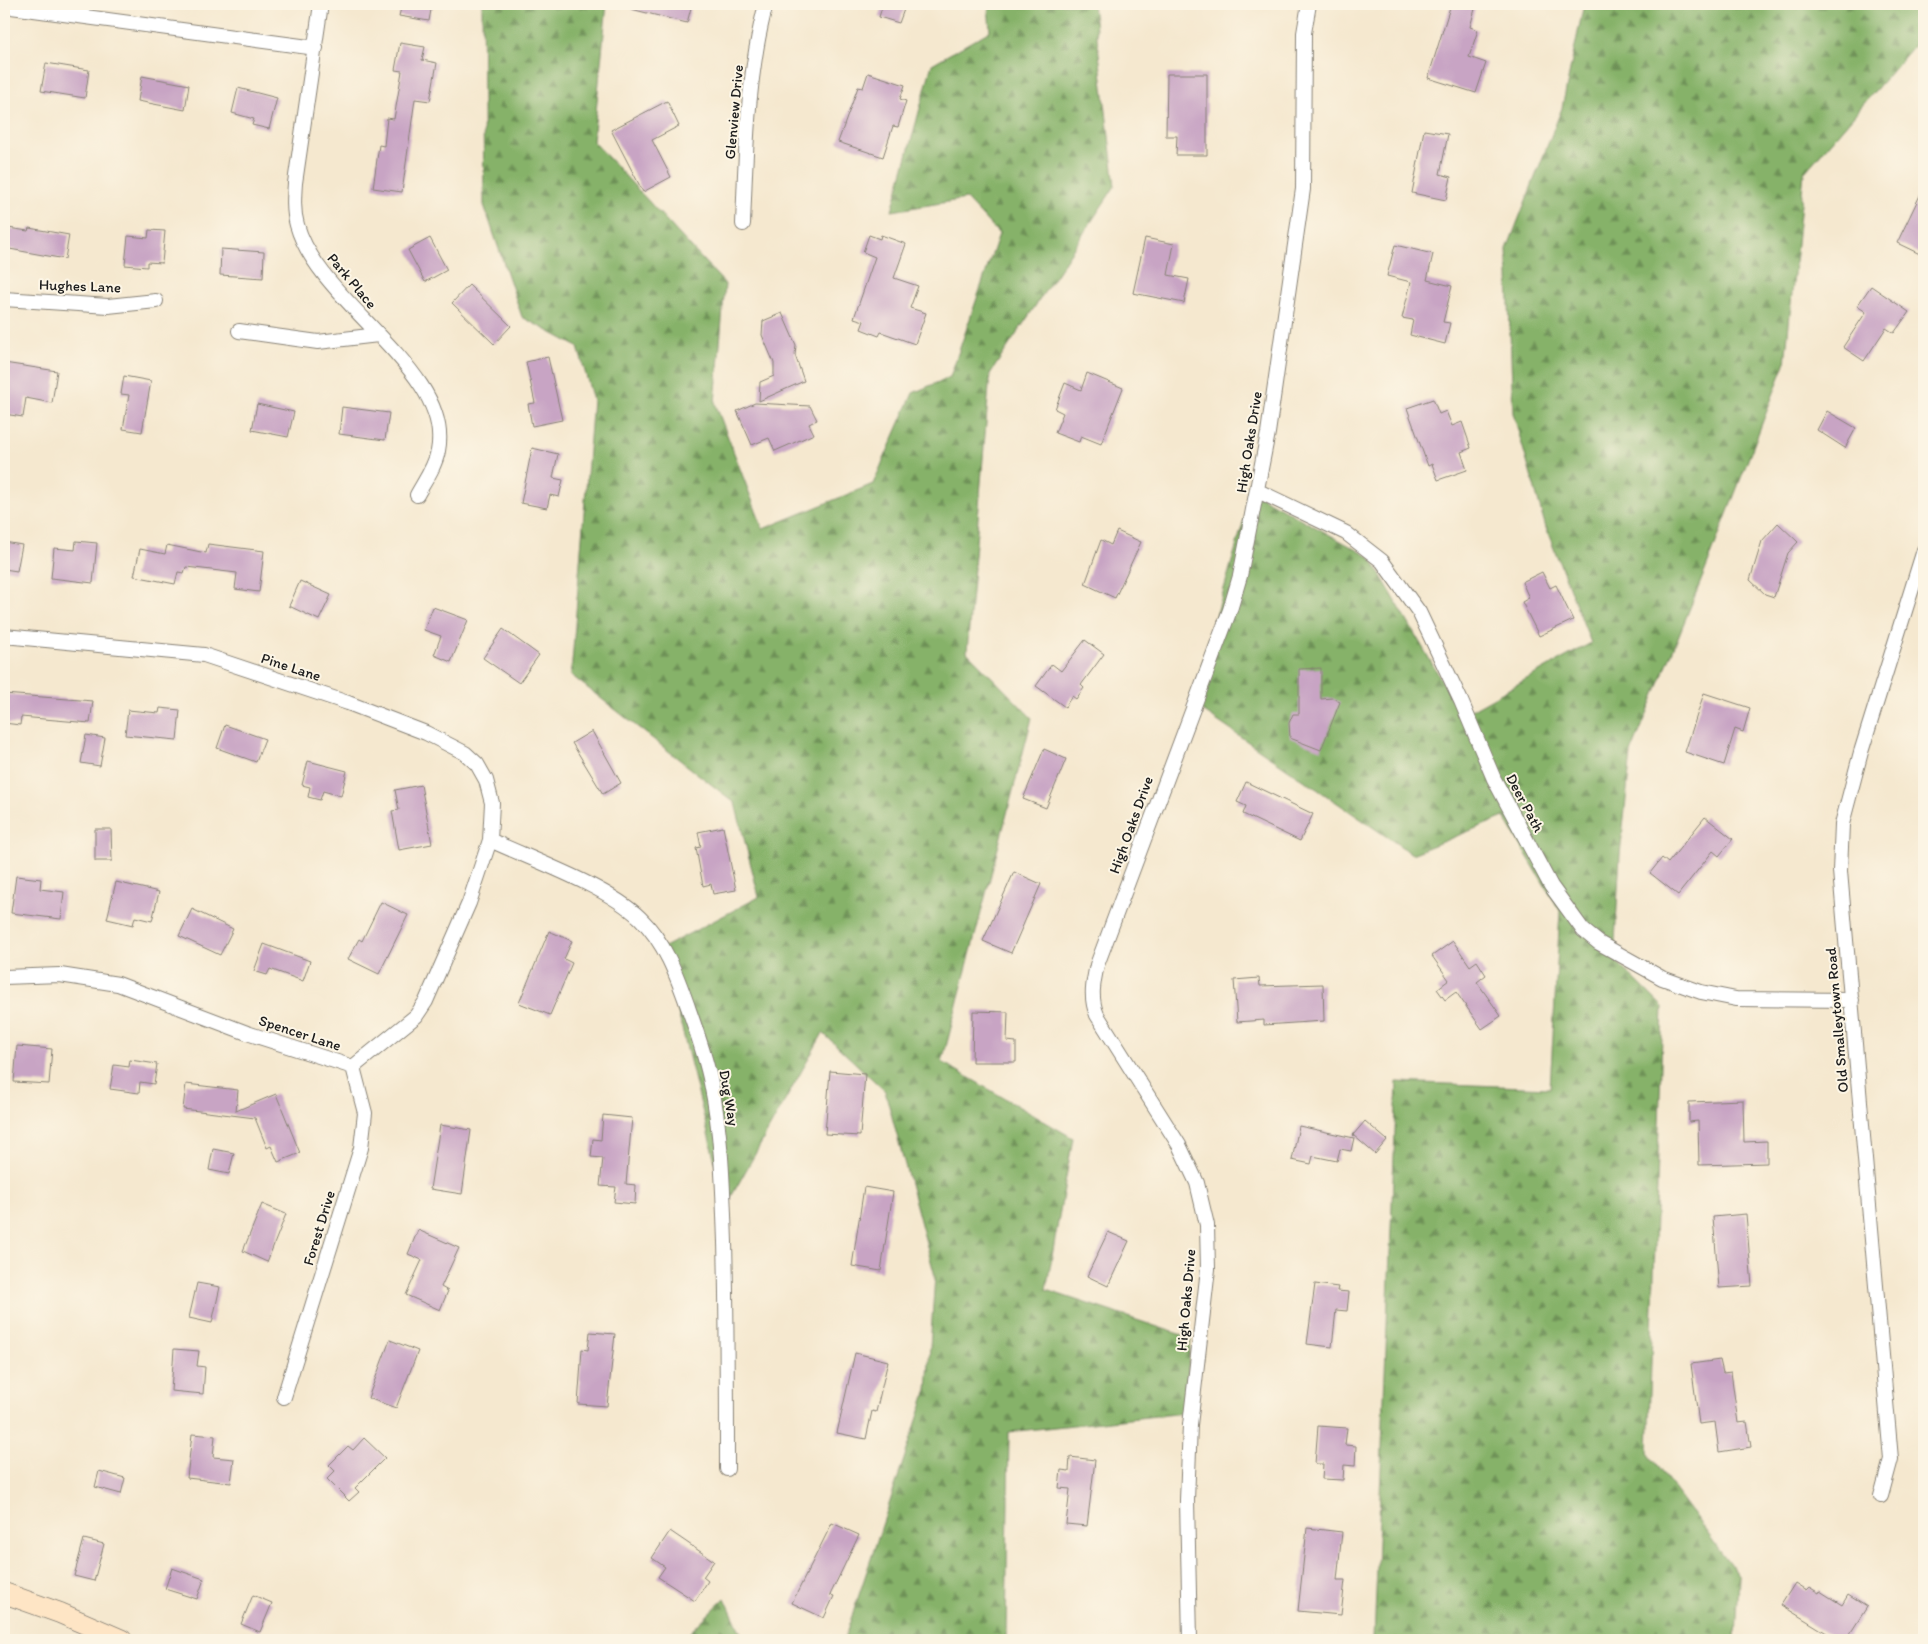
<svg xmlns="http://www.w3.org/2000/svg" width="1928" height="1644" viewBox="0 0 1928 1644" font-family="Itim,sans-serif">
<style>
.forest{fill:url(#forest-firs);stroke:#516742}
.building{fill:#c8a4c4}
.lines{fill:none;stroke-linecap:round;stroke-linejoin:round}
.street-casing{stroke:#888276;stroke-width:16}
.secondary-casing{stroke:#888276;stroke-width:22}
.street{stroke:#fff;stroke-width:14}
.secondary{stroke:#fee5c5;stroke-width:20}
.labels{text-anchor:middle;stroke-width:4;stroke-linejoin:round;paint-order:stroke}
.street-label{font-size:15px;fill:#1c1c1c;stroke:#fcf5e5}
</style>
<defs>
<pattern id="forest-firs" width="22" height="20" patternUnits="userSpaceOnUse" patternTransform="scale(1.25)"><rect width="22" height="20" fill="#86b269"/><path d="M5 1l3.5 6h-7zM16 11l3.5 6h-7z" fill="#6d9056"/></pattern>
</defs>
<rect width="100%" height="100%" fill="#fcf5e5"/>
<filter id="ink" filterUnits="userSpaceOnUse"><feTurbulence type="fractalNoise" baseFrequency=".02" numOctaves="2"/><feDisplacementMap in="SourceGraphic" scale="10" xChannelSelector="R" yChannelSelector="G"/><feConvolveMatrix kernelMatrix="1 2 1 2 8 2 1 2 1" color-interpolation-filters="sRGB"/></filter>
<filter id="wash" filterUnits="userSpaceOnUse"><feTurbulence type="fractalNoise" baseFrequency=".0096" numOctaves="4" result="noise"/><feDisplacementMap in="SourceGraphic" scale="20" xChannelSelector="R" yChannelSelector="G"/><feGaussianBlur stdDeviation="1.12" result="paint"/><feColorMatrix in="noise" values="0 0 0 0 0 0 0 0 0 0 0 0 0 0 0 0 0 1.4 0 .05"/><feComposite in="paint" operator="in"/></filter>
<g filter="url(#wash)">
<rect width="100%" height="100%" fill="#f5e8cf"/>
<path class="forest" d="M 482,4 L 607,4 L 593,141 L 725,284 L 715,403 L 763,529 L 873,484 L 913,393 L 950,377 L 999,234 L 966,199 L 892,211 L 932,64 L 990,31 L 988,4 L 1093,4 L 1115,186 L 990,374 L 967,652 L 1032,718 L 942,1062 L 1073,1138 L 1046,1290 L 1191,1338 L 1184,1413 L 1009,1432 L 1006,1640 L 844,1640 L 927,1390 L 935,1276 L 885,1091 L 823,1033 L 726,1206 L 662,948 L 759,897 L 735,803 L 571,675 L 593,400 L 578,347 L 522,317 L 484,205 Z
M 1584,4 L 1924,4 L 1924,34 L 1804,173 L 1785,364 L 1707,566 L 1631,753 L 1620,855 L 1614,959 L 1663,1007 L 1648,1453 L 1739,1576 L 1736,1640 L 1374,1640 L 1397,1082 L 1550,1088 L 1560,911 L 1504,817 L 1412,854 L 1191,703 L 1252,492 L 1370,557 L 1462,715 L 1591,643 L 1546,528 L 1513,413 L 1507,249 L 1562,108 Z
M 725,1598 L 744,1640 L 682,1640 Z"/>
<g id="blocks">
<path class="building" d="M 402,4 L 432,4 L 429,21 L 399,16 Z
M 632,4 L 692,4 L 687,23 L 631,9 Z
M 883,4 L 906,4 L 899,23 L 879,17 Z
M 1451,4 L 1475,9 L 1470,27 L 1478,30 L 1469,57 L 1486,63 L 1476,93 L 1428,78 Z
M 400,43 L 425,47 L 422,60 L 437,63 L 430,101 L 415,99 L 402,192 L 373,188 L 379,145 L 384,146 L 387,118 L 394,119 L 402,71 L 395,70 Z
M 46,63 L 89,70 L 85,98 L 41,91 Z
M 868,73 L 905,85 L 900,99 L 906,101 L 898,127 L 893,126 L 883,157 L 838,142 L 858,87 L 863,88 Z
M 1167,74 L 1207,74 L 1207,155 L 1176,155 L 1177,136 L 1166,136 Z
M 142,76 L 189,85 L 185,110 L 138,101 Z
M 238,88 L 277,98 L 269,129 L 252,125 L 254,119 L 232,113 Z
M 667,101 L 679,126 L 652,140 L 671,177 L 643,192 L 611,130 Z
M 1424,130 L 1448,134 L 1440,174 L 1451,177 L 1446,200 L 1412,193 Z
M 1924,187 L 1924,256 L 1897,243 Z
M 8,228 L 28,231 L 29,228 L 69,235 L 65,259 L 4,248 Z
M 149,230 L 165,231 L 162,263 L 147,262 L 147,267 L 125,265 L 128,236 L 148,238 Z
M 869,235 L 880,239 L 881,235 L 906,244 L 894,278 L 918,286 L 910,308 L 926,313 L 915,344 L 881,332 L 879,336 L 861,329 L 864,321 L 854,318 L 875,257 L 863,252 Z
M 430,238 L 447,270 L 425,282 L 408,250 Z
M 1145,238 L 1174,244 L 1168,275 L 1189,279 L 1184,303 L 1133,293 Z
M 1395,245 L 1433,254 L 1427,280 L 1452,286 L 1443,322 L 1450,323 L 1445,344 L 1410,335 L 1413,320 L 1402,318 L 1411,282 L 1387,276 Z
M 221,249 L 264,252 L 263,278 L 220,275 Z
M 469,285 L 511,326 L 494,344 L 452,303 Z
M 1871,286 L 1909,312 L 1894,333 L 1886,328 L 1864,361 L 1843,347 L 1866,312 L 1857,306 Z
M 782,313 L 796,345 L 795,355 L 804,381 L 759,401 L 760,382 L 774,376 L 774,363 L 762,335 L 763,321 Z
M 548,357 L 562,420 L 532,426 L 528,404 L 535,403 L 526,362 Z
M 4,363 L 57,371 L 52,403 L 26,398 L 23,417 L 4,414 Z
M 1087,373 L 1123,388 L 1101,444 L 1081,436 L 1079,442 L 1055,433 L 1063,413 L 1055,409 L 1065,383 L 1081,390 Z
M 124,376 L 151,381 L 142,432 L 123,429 L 129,395 L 121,394 Z
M 1433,399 L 1439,414 L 1446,411 L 1452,426 L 1462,422 L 1471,448 L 1461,452 L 1467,470 L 1438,480 L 1432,464 L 1428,466 L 1407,408 Z
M 755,403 L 810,406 L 817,420 L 809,424 L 814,434 L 775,451 L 769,438 L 752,445 L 737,411 Z
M 257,404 L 294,412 L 288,437 L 252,430 Z
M 342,407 L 389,413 L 385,440 L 339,434 Z
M 1827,411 L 1856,428 L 1845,448 L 1817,430 Z
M 532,448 L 558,454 L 553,478 L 563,480 L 559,497 L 550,495 L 547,508 L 521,503 Z
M 1778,523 L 1798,542 L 1788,553 L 1774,597 L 1765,594 L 1750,580 L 1762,541 Z
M 1117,531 L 1141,542 L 1115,598 L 1085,584 L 1101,540 L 1111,545 Z
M 76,541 L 97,543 L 93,583 L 51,578 L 54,548 L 75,550 Z
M 4,542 L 22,545 L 17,571 L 4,569 Z
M 208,544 L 264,551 L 259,592 L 235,589 L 237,573 L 186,567 L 184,573 L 178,572 L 175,584 L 134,576 L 140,549 L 165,554 L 167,545 L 206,553 Z
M 1542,572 L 1550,588 L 1556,585 L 1573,620 L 1539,636 L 1522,602 L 1529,598 L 1522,582 Z
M 300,581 L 331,595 L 319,620 L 289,606 Z
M 433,607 L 468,620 L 451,662 L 434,655 L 441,636 L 424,630 Z
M 503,629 L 539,655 L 519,683 L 483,658 Z
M 1085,640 L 1104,654 L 1081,685 L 1084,688 L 1076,699 L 1072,696 L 1065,707 L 1036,686 L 1052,664 L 1061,671 Z
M 1321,668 L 1321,699 L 1332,698 L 1340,702 L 1321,750 L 1290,738 L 1289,723 L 1293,714 L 1299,714 L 1299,669 Z
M 1704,693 L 1750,708 L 1743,732 L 1735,729 L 1724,765 L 1685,752 Z
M 4,694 L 93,701 L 90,723 L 21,717 L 20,725 L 4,723 Z
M 160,708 L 180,710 L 177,740 L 125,735 L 128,710 L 159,713 Z
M 225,725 L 265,739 L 256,762 L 217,748 Z
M 592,731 L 621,783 L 603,794 L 572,743 Z
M 86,735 L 105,738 L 100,766 L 81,763 Z
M 1044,749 L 1066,759 L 1046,808 L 1023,799 Z
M 308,761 L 347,771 L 341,796 L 323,791 L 320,800 L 308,797 L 310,787 L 302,785 Z
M 1246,782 L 1313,814 L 1300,841 L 1243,814 L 1246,806 L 1237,802 Z
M 421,785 L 432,844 L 399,850 L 392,811 L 399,810 L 395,790 Z
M 1705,817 L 1733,839 L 1719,856 L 1713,851 L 1678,895 L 1650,873 L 1662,858 L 1668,863 Z
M 723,827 L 736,890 L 713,894 L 711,884 L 703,886 L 696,848 L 701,847 L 698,832 Z
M 95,829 L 111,829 L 112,861 L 95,861 Z
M 1014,872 L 1041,884 L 1011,953 L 983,941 Z
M 16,876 L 41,879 L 40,889 L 64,892 L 61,919 L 11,913 Z
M 116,882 L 159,892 L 152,921 L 135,917 L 133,925 L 107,919 Z
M 381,902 L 408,915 L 379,974 L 348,959 L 359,939 L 362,941 Z
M 192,909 L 233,929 L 220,955 L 179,936 Z
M 549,931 L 572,941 L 564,959 L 572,963 L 550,1015 L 519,1003 Z
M 1453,941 L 1470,966 L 1477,961 L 1486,975 L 1477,982 L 1501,1016 L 1482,1029 L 1456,992 L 1445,1000 L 1437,989 L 1449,980 L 1432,956 Z
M 264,944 L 310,961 L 303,981 L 270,969 L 267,975 L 254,971 Z
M 1259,978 L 1260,986 L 1323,984 L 1324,1021 L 1264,1025 L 1264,1020 L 1237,1022 L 1234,980 Z
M 973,1011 L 1008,1012 L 1007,1041 L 1016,1042 L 1016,1062 L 972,1062 Z
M 17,1046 L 52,1049 L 49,1084 L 14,1082 Z
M 130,1060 L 157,1064 L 154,1084 L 140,1082 L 139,1093 L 110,1089 L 114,1065 L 129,1067 Z
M 830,1071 L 865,1074 L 860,1136 L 825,1134 Z
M 186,1084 L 238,1090 L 236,1111 L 276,1094 L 300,1153 L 278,1162 L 271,1146 L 267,1148 L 255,1118 L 183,1109 Z
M 1743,1100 L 1744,1142 L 1767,1141 L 1767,1163 L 1699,1165 L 1698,1121 L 1689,1122 L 1689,1102 Z
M 603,1115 L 632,1118 L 626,1184 L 636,1185 L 635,1204 L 614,1202 L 616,1187 L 600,1186 L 603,1158 L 591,1157 L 593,1139 L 601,1140 Z
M 1365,1121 L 1387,1140 L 1375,1154 L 1353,1135 Z
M 440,1125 L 471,1130 L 462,1194 L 430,1189 Z
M 1299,1126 L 1354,1138 L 1351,1151 L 1340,1149 L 1337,1161 L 1313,1156 L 1311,1164 L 1292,1160 Z
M 213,1149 L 234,1153 L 229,1174 L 209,1170 Z
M 864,1187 L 893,1192 L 881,1271 L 852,1266 Z
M 262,1204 L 286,1214 L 267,1262 L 243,1251 Z
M 1746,1214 L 1752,1286 L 1719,1288 L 1713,1217 Z
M 418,1230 L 459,1248 L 441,1287 L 448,1291 L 440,1310 L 406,1295 L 422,1260 L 408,1254 Z
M 1108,1232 L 1129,1241 L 1108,1286 L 1087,1276 Z
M 197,1283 L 220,1287 L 212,1323 L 189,1318 Z
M 1315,1284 L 1338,1287 L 1337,1291 L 1349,1292 L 1347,1311 L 1336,1310 L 1332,1347 L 1307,1344 Z
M 590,1332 L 615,1334 L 607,1406 L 578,1404 L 582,1349 L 588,1350 Z
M 390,1340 L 418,1351 L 396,1408 L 368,1398 Z
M 174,1349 L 199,1351 L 197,1366 L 205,1367 L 203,1394 L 171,1391 Z
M 855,1353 L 888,1361 L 876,1412 L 872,1411 L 866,1439 L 837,1433 Z
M 1720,1360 L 1723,1373 L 1731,1372 L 1738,1423 L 1747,1422 L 1751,1447 L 1719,1452 L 1715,1422 L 1699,1424 L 1691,1364 Z
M 1318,1426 L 1347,1428 L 1345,1445 L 1356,1446 L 1355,1466 L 1344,1465 L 1343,1480 L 1322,1479 L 1323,1464 L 1315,1464 Z
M 192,1434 L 215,1436 L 213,1457 L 234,1459 L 231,1483 L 187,1478 Z
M 364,1438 L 385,1458 L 355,1488 L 359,1492 L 349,1501 L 327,1479 L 335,1471 L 329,1465 L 348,1446 L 353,1450 Z
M 1070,1457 L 1095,1460 L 1087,1526 L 1066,1524 L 1070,1489 L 1059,1488 L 1061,1470 L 1069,1471 Z
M 99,1471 L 125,1478 L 121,1494 L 95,1487 Z
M 832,1523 L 859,1535 L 830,1595 L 834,1596 L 824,1618 L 792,1603 Z
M 1307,1528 L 1342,1532 L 1337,1580 L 1345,1580 L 1341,1615 L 1298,1611 Z
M 670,1531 L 714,1561 L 703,1577 L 708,1581 L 695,1601 L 658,1577 L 665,1567 L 652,1558 Z
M 84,1539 L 104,1544 L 94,1581 L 74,1576 Z
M 172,1568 L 204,1579 L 197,1599 L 165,1589 Z
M 1795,1583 L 1806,1590 L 1809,1587 L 1819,1593 L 1820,1591 L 1842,1605 L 1848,1595 L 1867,1607 L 1846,1640 L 1838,1640 L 1781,1605 Z
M 253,1595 L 272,1603 L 260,1632 L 241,1624 Z"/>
</g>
</g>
<g filter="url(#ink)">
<use href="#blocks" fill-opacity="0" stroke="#888276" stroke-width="1"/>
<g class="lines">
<g class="street-casing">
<path id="street" d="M 321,4 L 295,183 C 294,197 293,211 297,225 C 319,304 454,371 438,451 C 435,467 424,482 417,495
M 4,6 L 316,48
M 743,224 C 746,151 747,75 766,4
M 4,299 L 108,306 L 156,301
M 239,331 L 318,342 L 378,335
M 1258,491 L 1346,533 L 1382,561 L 1419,612 L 1461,701 L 1494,779 L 1551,886 L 1583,930 L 1599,943 L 1662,978 L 1701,992 L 1736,999 L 1852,1000
M 4,636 L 204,655 L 348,703 L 426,733 L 465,753 L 477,764 L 486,780 L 492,803 L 490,840 L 469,903 L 426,1001 L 416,1016 L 353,1067 L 247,1033 L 118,984 L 60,975 L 4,977
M 490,840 C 533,860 607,886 640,918 C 665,942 677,976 688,1007 C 697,1033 706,1057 711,1083 C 722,1136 723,1189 725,1242 C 727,1317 727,1393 727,1469
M 284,1397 L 361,1148 L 365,1113 L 353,1067
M 1881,1496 L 1891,1459 L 1840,871 L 1842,824 L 1861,752 L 1924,550
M 1190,1640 L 1187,1500 L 1190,1425 L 1208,1269 L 1207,1225 L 1197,1183 L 1179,1145 L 1097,1015 C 1090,998 1093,983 1097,965 L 1230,610 L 1240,576 L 1268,433 L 1303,189 L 1304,33 L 1309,4"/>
</g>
<g class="secondary-casing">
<path id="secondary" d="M 4,1593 L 60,1613 L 122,1640"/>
</g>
<use href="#street" class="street"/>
<use href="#secondary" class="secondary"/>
</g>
</g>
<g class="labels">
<g class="street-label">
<text transform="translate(734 112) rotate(-85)" y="5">Glenview Drive</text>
<text transform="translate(352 281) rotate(50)" y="5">Park Place</text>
<text transform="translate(80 286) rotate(2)" y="5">Hughes Lane</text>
<text transform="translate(1249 442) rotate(-81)" y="5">High Oaks Drive</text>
<text transform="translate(291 667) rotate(18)" y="5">Pine Lane</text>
<text transform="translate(1525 803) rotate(62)" y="5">Deer Path</text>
<text transform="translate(1131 825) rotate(-70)" y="5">High Oaks Drive</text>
<text transform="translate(1837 1020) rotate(-95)" y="5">Old Smalleytown Road</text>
<text transform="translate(300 1033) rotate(18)" y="5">Spencer Lane</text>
<text transform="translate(729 1098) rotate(80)" y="5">Dug Way</text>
<text transform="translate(319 1228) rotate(-73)" y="5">Forest Drive</text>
<text transform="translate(1186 1300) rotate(-85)" y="5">High Oaks Drive</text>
</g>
</g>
<rect width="1928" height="1644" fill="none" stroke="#fcf5e5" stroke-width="20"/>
</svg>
